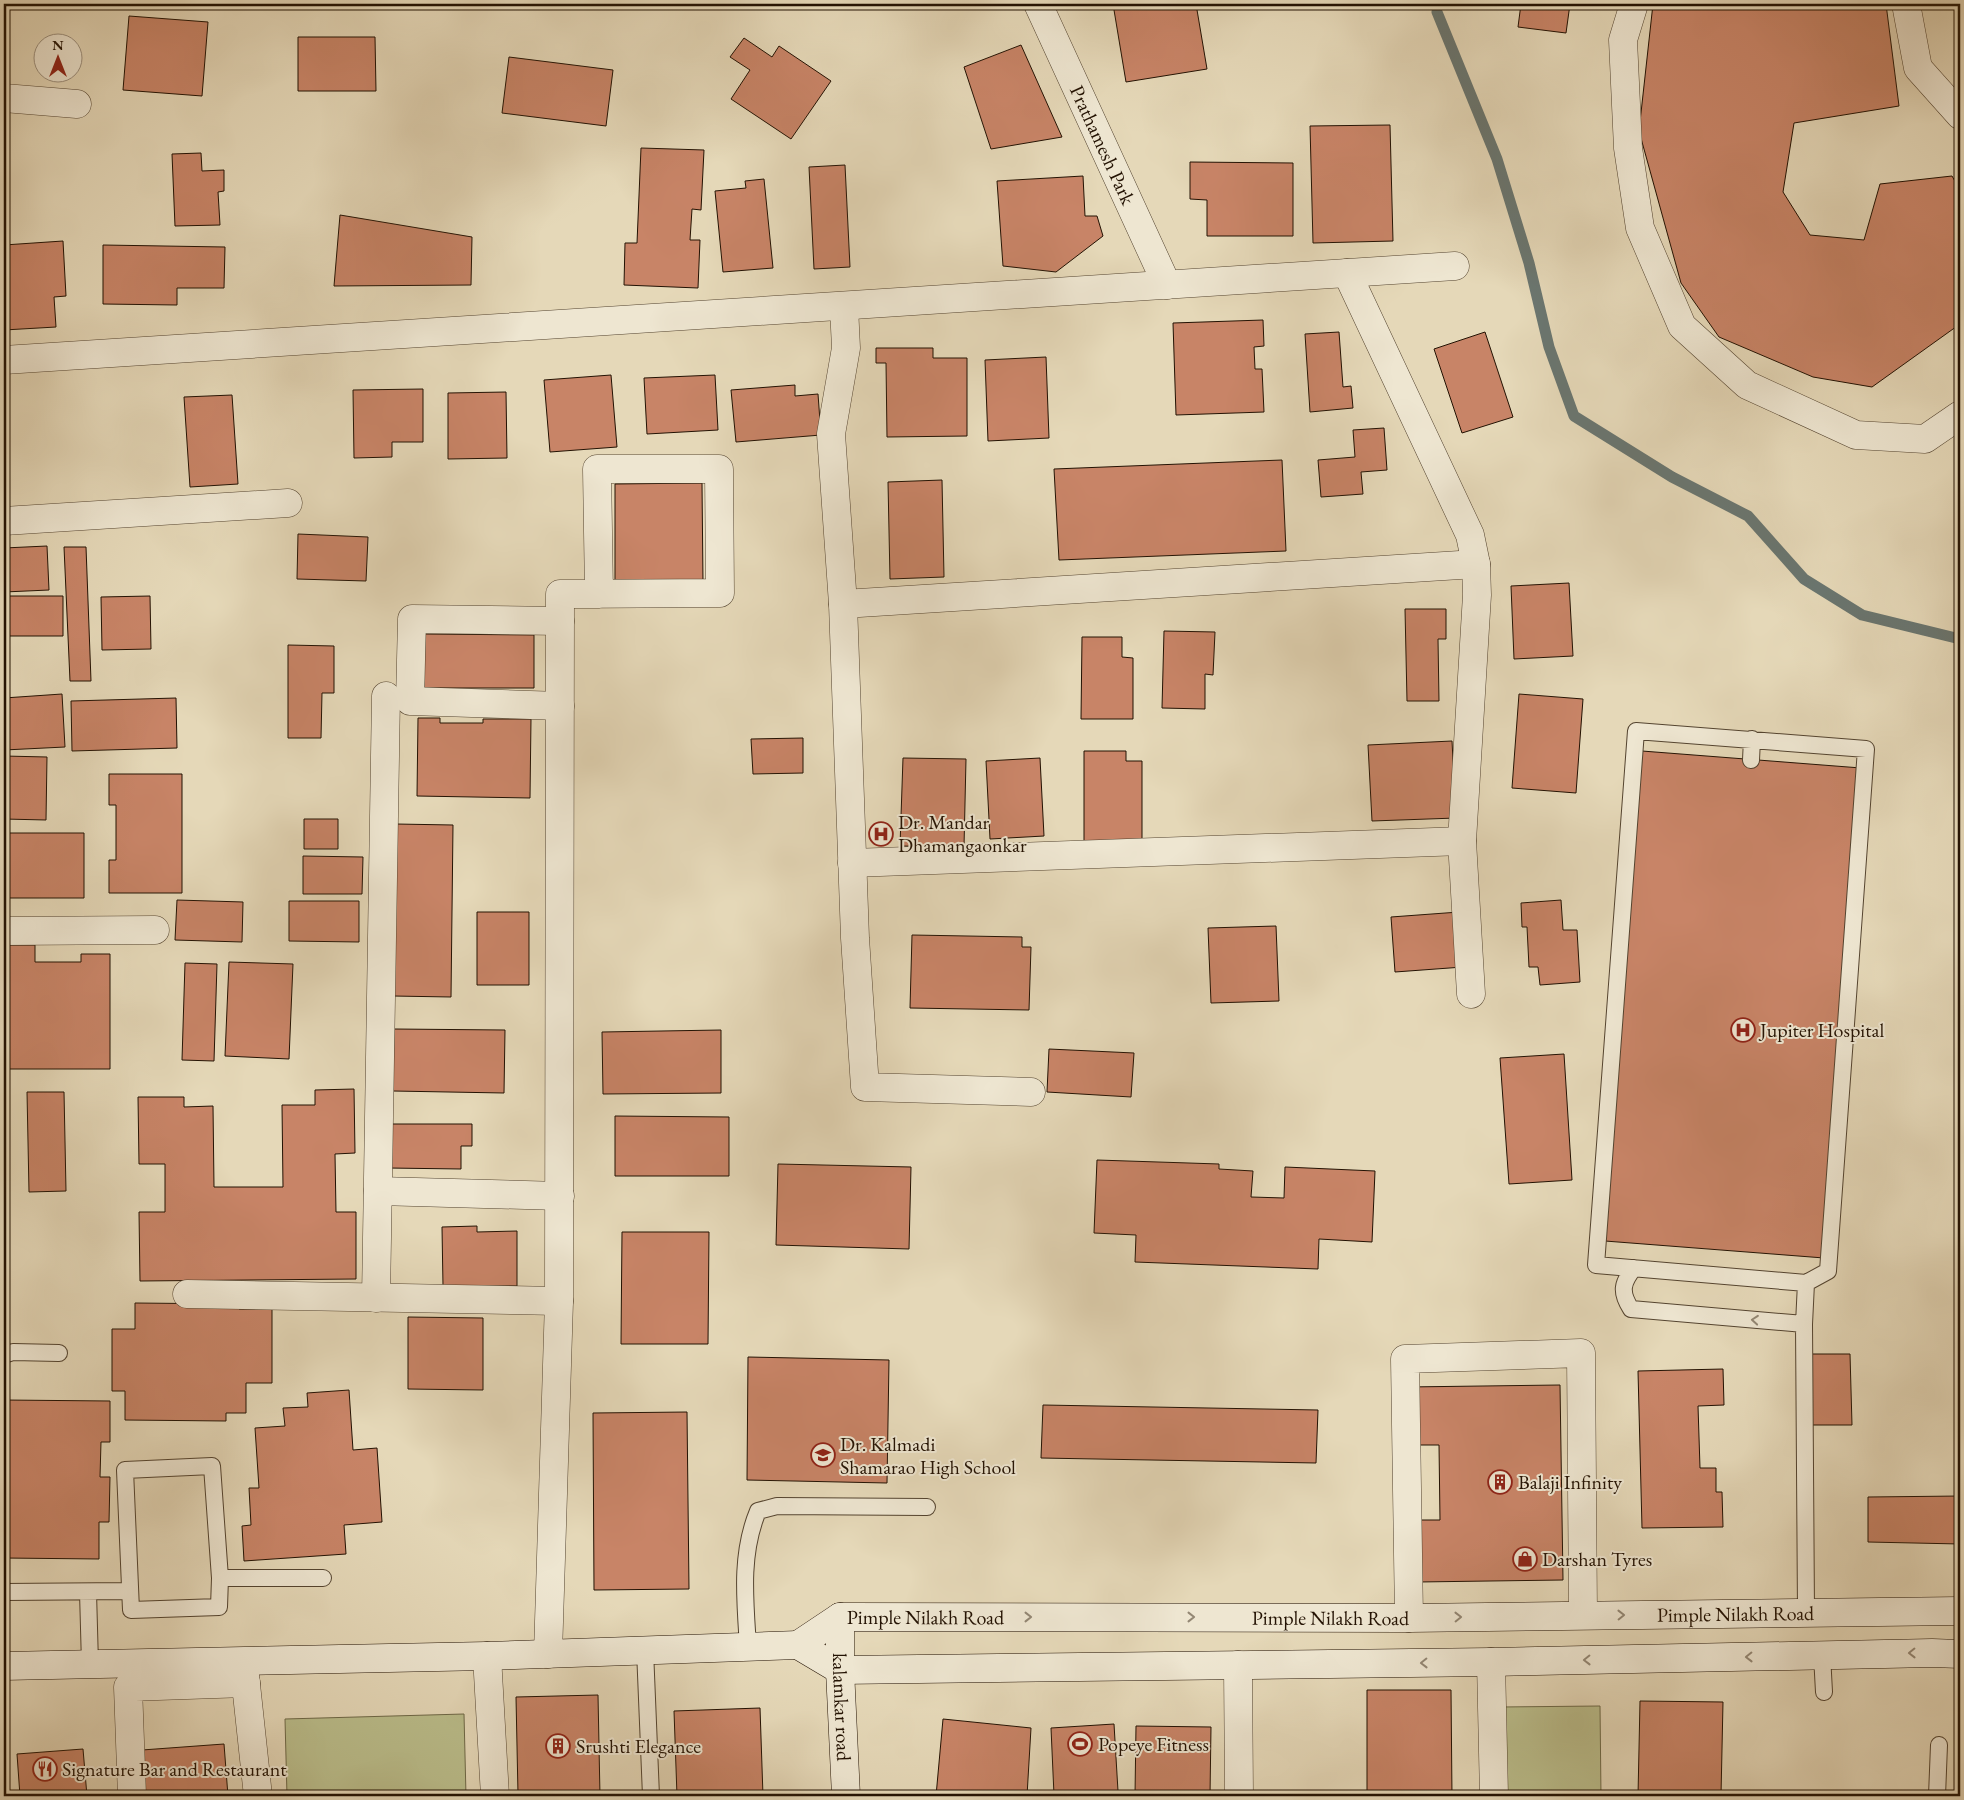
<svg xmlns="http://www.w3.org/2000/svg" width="1964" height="1800" viewBox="0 0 1964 1800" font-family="'EB Garamond',serif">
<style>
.green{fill:#babd8b;stroke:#6e6847}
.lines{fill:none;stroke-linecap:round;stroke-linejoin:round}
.stream{stroke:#6a7670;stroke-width:11}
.building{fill:#c88467;stroke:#231203}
.service-casing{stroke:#544430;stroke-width:18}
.minor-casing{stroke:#544430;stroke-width:29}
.secondary-casing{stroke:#231203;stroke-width:29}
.service{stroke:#eee6d1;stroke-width:16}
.minor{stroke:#eee6d1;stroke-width:28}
.secondary{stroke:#eee6d1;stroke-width:28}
.oneway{stroke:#938774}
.labels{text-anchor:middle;stroke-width:4;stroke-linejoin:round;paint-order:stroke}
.street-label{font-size:20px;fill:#231203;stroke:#eee6d1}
.poi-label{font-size:20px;fill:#231203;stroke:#eee6d1;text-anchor:start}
</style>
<rect width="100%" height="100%" fill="#e5d8b8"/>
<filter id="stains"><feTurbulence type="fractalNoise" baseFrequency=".004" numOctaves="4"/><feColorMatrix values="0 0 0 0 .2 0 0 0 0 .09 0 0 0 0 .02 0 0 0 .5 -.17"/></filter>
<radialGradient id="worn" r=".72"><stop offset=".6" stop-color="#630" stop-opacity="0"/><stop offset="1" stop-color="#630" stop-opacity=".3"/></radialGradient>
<path class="green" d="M 1600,1706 L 1601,1796 L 1501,1796 L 1500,1707 Z
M 464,1714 L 466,1796 L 287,1796 L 285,1719 Z"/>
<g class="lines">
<path class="stream" d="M 1437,12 L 1497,159 L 1529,263 L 1549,347 L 1574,416 L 1672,477 L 1748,516 L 1804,579 L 1862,615 L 1960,639"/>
</g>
<path class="building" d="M 1113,4 L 1196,4 L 1207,69 L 1126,82 Z
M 1521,4 L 1570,4 L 1566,33 L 1518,27 Z
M 1653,4 L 1886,4 L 1899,106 L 1794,123 L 1783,192 L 1810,235 L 1864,240 L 1880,184 L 1952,176 L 1960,190 L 1960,324 L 1872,387 L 1813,377 L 1719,337 L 1681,283 L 1639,131 Z
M 129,16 L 208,22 L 202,96 L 123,90 Z
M 298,37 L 375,37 L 376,91 L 298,91 Z
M 744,38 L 772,57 L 779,46 L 831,81 L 791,139 L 731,99 L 750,70 L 730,57 Z
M 1021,45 L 1062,137 L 991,149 L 964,67 Z
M 509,57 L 613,70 L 606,126 L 502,113 Z
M 1390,125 L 1393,241 L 1313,243 L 1310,126 Z
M 641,148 L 704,150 L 701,210 L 692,209 L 690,240 L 700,240 L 698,288 L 624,285 L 625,243 L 637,243 Z
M 201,153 L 202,171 L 224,170 L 224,191 L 218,192 L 220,225 L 175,226 L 172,154 Z
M 1190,162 L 1293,163 L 1293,236 L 1207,236 L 1207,200 L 1190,199 Z
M 845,165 L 850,267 L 814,269 L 809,167 Z
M 1083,176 L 1085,216 L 1097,216 L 1103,236 L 1056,272 L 1003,266 L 997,181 Z
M 764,179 L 773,268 L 723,272 L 715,191 L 746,188 L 745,181 Z
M 340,215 L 472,237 L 471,285 L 334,286 Z
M 63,241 L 66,296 L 54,297 L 56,327 L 4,330 L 4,245 Z
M 103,245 L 225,247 L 224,288 L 177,288 L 177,305 L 103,304 Z
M 1263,320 L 1264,346 L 1254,347 L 1255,369 L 1262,369 L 1264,412 L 1176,415 L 1173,323 Z
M 1339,332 L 1343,387 L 1351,386 L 1353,408 L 1310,412 L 1305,334 Z
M 1485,332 L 1513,417 L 1462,433 L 1434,349 Z
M 876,348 L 933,348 L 933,358 L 967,358 L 967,436 L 887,437 L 886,363 L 876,363 Z
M 1046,357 L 1049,438 L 988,441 L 985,360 Z
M 611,375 L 617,447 L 550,452 L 544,380 Z
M 715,375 L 718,430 L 647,434 L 644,378 Z
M 795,385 L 795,396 L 818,394 L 821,435 L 736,442 L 731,390 Z
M 423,389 L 423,442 L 392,442 L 392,457 L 354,458 L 353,390 Z
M 506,392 L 507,458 L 448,459 L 448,393 Z
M 232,395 L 238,484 L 190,487 L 184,397 Z
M 1384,428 L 1387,470 L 1361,472 L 1363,494 L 1321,497 L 1318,460 L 1355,457 L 1353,430 Z
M 1282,460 L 1286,551 L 1059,560 L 1054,469 Z
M 942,480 L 944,577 L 890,579 L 888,482 Z
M 702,483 L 703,583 L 615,584 L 615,484 Z
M 298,534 L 368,537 L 366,581 L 297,579 Z
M 47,546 L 49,590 L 4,592 L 4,548 Z
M 64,547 L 86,547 L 91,681 L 70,681 Z
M 1569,583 L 1573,656 L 1514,659 L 1511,586 Z
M 4,596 L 63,596 L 63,636 L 4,636 Z
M 150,596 L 151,649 L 102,650 L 101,597 Z
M 1405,609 L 1446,609 L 1446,639 L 1438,639 L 1439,701 L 1407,701 Z
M 1164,631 L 1215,632 L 1213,675 L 1205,674 L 1205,709 L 1162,708 Z
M 425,634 L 534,635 L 534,688 L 424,688 Z
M 1082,637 L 1122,637 L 1122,657 L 1133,658 L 1133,719 L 1081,719 Z
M 288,645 L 334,646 L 334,693 L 322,693 L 321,738 L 288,738 Z
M 62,694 L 65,747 L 4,750 L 4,698 Z
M 1519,694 L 1583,699 L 1576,793 L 1512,788 Z
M 176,698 L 177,748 L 72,751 L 71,701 Z
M 418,718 L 440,718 L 440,723 L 483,723 L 483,719 L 531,719 L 530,798 L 417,796 Z
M 803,738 L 803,773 L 753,774 L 751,739 Z
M 1452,741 L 1456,818 L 1372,821 L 1368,745 Z
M 1084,751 L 1126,751 L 1126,761 L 1142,761 L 1142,841 L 1084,841 Z
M 1642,751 L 1861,768 L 1824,1258 L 1605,1241 Z
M 4,756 L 47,757 L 46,820 L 4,819 Z
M 903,758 L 966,759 L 964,847 L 900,846 Z
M 1040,758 L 1044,836 L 990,839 L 986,761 Z
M 109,774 L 182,774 L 182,893 L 109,893 L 109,860 L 116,860 L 116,805 L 109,805 Z
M 304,819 L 338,819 L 338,849 L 304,849 Z
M 396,824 L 453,825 L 451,997 L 393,996 Z
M 4,833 L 84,833 L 84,898 L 4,898 Z
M 303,856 L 363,857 L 362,894 L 303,894 Z
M 177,900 L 243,902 L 242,942 L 175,940 Z
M 1561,900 L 1563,930 L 1577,930 L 1580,982 L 1540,985 L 1538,967 L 1529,967 L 1527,927 L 1522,927 L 1521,903 Z
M 289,901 L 359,901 L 359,942 L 289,941 Z
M 477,912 L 529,912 L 529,985 L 477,985 Z
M 1459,912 L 1463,967 L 1395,972 L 1391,917 Z
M 1276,926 L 1279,1001 L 1211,1003 L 1208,928 Z
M 912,935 L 1022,937 L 1022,947 L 1031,947 L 1029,1010 L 910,1008 Z
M 4,945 L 35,945 L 35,962 L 81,962 L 81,954 L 110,954 L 110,1069 L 4,1069 Z
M 229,962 L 293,964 L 289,1059 L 225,1056 Z
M 185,963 L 217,964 L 214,1061 L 182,1060 Z
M 394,1029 L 505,1030 L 504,1093 L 393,1091 Z
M 721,1030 L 721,1093 L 603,1094 L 602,1032 Z
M 1049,1049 L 1134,1053 L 1131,1097 L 1047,1092 Z
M 1564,1054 L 1572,1180 L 1509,1184 L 1500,1058 Z
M 354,1089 L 355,1153 L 335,1154 L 336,1212 L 356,1212 L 356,1279 L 140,1281 L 139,1212 L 165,1212 L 165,1164 L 139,1164 L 138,1097 L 184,1097 L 184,1107 L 213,1106 L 214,1187 L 283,1187 L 282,1105 L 315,1105 L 315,1090 Z
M 27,1092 L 64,1092 L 66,1191 L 29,1192 Z
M 615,1116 L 729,1117 L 729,1176 L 615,1176 Z
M 389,1124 L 472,1124 L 472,1146 L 461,1146 L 461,1169 L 388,1168 Z
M 1097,1160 L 1219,1164 L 1219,1169 L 1253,1171 L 1251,1197 L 1284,1198 L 1285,1167 L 1375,1171 L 1372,1242 L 1319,1239 L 1318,1269 L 1135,1262 L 1136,1235 L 1094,1233 Z
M 778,1164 L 911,1167 L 909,1249 L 776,1245 Z
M 477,1226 L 477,1232 L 517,1231 L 517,1286 L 443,1286 L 442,1227 Z
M 622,1232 L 709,1232 L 708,1344 L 621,1344 Z
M 135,1303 L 239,1304 L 239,1309 L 272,1309 L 272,1383 L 246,1383 L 246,1413 L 226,1413 L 226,1421 L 125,1420 L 125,1391 L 112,1391 L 112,1329 L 135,1329 Z
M 408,1317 L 483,1318 L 483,1390 L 408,1389 Z
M 1810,1354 L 1850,1354 L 1852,1425 L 1812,1425 Z
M 748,1357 L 889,1360 L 887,1483 L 747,1480 Z
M 1723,1369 L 1724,1405 L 1698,1406 L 1700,1468 L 1716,1468 L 1716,1492 L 1722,1492 L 1723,1527 L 1642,1528 L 1638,1371 Z
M 1560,1385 L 1563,1580 L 1418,1582 L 1417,1520 L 1440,1520 L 1439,1445 L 1407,1445 L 1406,1387 Z
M 349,1390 L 353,1450 L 377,1448 L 382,1522 L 344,1525 L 346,1554 L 244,1561 L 242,1526 L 251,1525 L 249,1488 L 259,1488 L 255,1428 L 285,1426 L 283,1408 L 308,1407 L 307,1393 Z
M 4,1400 L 110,1401 L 110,1442 L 101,1442 L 100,1477 L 110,1477 L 109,1522 L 99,1522 L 99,1559 L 4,1558 Z
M 1043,1405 L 1318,1410 L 1316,1463 L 1041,1458 Z
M 687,1412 L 689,1589 L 594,1590 L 593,1413 Z
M 1960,1496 L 1960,1544 L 1868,1542 L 1868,1497 Z
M 1367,1690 L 1451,1690 L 1452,1796 L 1367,1796 Z
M 598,1695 L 600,1796 L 518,1794 L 516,1697 Z
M 1640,1701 L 1723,1702 L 1721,1796 L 1638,1796 Z
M 760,1708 L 763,1796 L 677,1796 L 674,1711 Z
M 943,1719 L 1031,1728 L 1027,1796 L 936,1796 Z
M 1114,1724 L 1118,1791 L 1054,1795 L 1051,1728 Z
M 1136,1726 L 1211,1727 L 1210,1796 L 1135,1796 Z
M 224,1744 L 228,1796 L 146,1796 L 142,1750 Z
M 83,1749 L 87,1796 L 20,1796 L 17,1754 Z"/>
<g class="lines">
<g class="service-casing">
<path id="service" d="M 1636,731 L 1866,749 L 1828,1271 L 1806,1283 L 1596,1265 Z
M 1751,760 L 1752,739
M 1634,1268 C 1622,1283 1620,1292 1631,1309 L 1804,1324
M 1806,1283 L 1804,1324 L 1806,1612
M 4,1355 L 13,1352 L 59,1353
M 220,1578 L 219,1607 L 131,1610 L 125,1470 L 212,1466 L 220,1578 L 323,1578
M 4,1592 L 128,1591
M 88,1592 L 90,1664
M 748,1646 C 745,1600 740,1554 758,1511 L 777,1506 L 927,1507
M 645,1650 L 651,1796
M 1822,1655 L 1824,1692
M 1937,1796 L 1939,1745"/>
</g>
<g class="minor-casing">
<g id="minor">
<path id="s1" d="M 1038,4 L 1167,285"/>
<path d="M 1634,4 L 1623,40 L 1628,148 L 1640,228 L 1682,326 L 1747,385 L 1856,435 L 1925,439 L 1960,415"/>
<path d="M 1906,4 L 1918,68 L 1960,115"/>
<path d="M 4,98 L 77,104"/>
<path d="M 1347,273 L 1470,535 L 1476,564 L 1477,595 L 1462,841 L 1471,994"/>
<path d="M 844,307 L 846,348 L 831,434 L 843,604 L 855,938 L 865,1087 L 1031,1092"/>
<path d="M 4,360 L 1455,266"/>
<path d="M 4,521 L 288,503"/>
<path d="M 843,604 L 1476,564"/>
<path d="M 560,706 L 410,701 L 412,619 L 560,621"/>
<path d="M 852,863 L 1462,841"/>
<path d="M 4,931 L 155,930"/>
<path d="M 378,1191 L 560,1196"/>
<path d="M 187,1294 L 559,1301"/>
<path d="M 376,1298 L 386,696"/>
<path d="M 1409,1618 L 1405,1359 L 1581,1353 L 1583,1615"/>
<path d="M 548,1654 L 559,1301 L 560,594 L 720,593 L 719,469 L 597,469 L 599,594"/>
<path d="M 487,1656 L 495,1796"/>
<path d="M 1491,1662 L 1494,1796"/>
<path d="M 1238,1665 L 1239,1796"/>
<path d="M 244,1666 L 258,1796"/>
<path d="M 132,1796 L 128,1687 L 246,1683"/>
</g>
</g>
<g class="secondary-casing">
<g id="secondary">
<path id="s2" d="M 840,1617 L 840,1670 L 846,1796"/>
<path id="s3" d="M 798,1645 L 840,1617 L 1409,1618 L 1960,1611"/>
<path d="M 798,1645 L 840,1670 L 1491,1662 L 1932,1653 L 1960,1654"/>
<path d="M 4,1666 L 487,1656 L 798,1645"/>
</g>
</g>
<use href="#service" class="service"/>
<use href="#minor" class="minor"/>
<use href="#secondary" class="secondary"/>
</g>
<defs><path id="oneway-chevron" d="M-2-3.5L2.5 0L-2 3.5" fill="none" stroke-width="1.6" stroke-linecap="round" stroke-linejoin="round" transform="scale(1.25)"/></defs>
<g class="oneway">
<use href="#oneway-chevron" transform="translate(1755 1320) rotate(-175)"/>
<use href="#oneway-chevron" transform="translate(1621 1615) rotate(-1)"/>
<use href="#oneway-chevron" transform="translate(1028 1617)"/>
<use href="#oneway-chevron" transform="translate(1191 1617)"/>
<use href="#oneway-chevron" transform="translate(1458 1617) rotate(-1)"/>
<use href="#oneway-chevron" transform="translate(1912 1653) rotate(179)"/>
<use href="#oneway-chevron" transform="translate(1749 1657) rotate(179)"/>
<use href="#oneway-chevron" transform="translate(1587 1660) rotate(179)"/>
<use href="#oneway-chevron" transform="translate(1424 1663) rotate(179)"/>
</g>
<defs>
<g id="hospital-ring" transform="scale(1.25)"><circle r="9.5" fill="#eee6d1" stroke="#8f2418" stroke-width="1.5"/><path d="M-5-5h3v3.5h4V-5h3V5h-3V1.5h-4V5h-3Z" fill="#8f2418"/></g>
<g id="school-ring" transform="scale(1.25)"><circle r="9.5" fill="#eee6d1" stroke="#8f2418" stroke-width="1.5"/><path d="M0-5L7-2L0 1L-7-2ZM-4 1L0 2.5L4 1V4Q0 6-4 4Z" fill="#8f2418"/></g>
<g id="building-ring" transform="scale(1.25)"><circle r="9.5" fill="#eee6d1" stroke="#8f2418" stroke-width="1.5"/><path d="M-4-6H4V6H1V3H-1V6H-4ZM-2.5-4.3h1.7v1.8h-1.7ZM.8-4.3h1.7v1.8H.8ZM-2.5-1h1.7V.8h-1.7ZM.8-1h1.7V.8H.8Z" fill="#8f2418"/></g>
<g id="shop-ring" transform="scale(1.25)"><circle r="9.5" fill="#eee6d1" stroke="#8f2418" stroke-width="1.5"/><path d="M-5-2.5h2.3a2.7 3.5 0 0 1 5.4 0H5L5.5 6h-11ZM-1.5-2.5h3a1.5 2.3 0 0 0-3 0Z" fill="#8f2418"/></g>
<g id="stadium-ring" transform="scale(1.25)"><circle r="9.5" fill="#eee6d1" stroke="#8f2418" stroke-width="1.5"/><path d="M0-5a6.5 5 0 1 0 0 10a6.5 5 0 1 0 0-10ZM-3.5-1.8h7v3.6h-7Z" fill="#8f2418"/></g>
<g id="restaurant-ring" transform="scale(1.25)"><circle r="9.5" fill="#eee6d1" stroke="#8f2418" stroke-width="1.5"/><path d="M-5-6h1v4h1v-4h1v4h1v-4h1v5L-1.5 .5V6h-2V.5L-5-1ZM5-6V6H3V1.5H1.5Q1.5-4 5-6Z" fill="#8f2418"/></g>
</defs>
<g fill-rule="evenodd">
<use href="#hospital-ring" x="881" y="834"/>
<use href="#hospital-ring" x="1743" y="1030"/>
<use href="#school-ring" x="823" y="1455"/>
<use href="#building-ring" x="1500" y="1482"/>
<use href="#shop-ring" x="1525" y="1559"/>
<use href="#stadium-ring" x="1080" y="1744"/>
<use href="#building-ring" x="558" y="1746"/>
<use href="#restaurant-ring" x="45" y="1769"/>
</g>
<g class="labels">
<g class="street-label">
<text dy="7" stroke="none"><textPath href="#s1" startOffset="155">Prathamesh Park</textPath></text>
<text dy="7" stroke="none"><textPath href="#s3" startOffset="946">Pimple Nilakh Road</textPath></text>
<text dy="7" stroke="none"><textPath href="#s3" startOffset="136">Pimple Nilakh Road</textPath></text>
<text dy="7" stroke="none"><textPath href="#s3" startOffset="541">Pimple Nilakh Road</textPath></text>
<text dy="7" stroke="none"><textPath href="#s2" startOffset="90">kalamkar road</textPath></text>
</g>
<g class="poi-label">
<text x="898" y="829">Dr. Mandar<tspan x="898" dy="23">Dhamangaonkar</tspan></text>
<text x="1760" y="1037">Jupiter Hospital</text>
<text x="840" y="1451">Dr. Kalmadi<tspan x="840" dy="23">Shamarao High School</tspan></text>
<text x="1518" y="1489">Balaji Infinity</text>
<text x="1542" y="1566">Darshan Tyres</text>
<text x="1098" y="1751">Popeye Fitness</text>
<text x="576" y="1753">Srushti Elegance</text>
<text x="62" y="1776">Signature Bar and Restaurant</text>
</g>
</g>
<rect width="1964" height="1800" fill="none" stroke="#e5d8b8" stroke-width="20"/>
<rect x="5" y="5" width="1954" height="1790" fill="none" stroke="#231203" stroke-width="2.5"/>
<rect x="10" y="10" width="1944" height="1780" fill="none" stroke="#231203"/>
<g transform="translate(58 58)"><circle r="24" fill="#eee6d1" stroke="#9d917f"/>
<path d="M0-4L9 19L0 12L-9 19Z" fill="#8f2418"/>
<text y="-8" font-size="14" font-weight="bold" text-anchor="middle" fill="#231203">N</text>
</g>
<rect width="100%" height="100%" filter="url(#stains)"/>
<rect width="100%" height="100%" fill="url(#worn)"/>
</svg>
